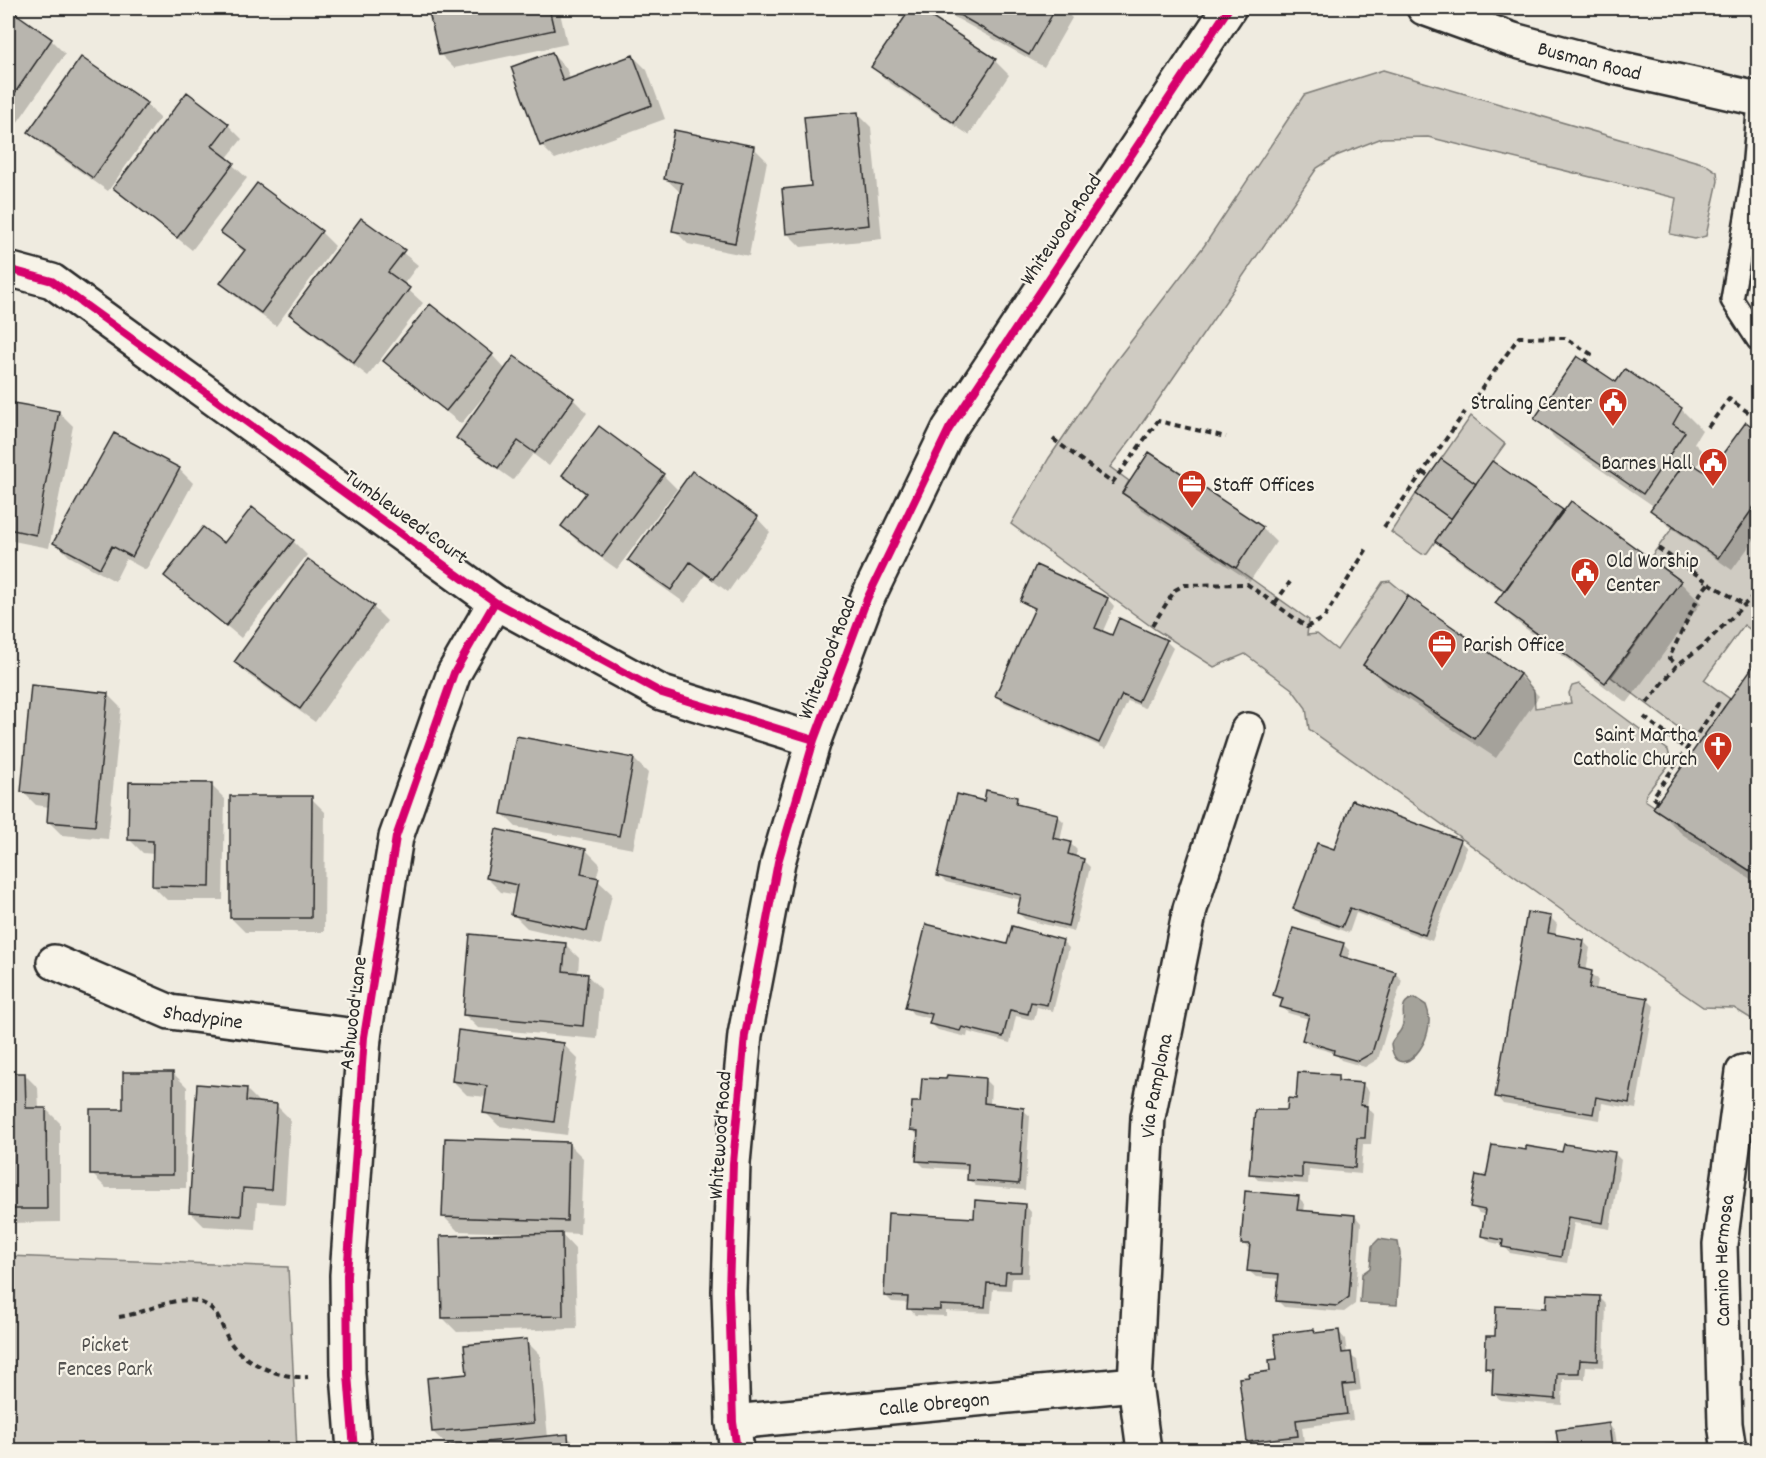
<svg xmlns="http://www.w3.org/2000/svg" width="1766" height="1458" viewBox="0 0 1766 1458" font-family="Dekko,sans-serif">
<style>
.green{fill:#cfcbc2;stroke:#7d7b76;stroke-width:1.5}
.water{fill:#a4a29a;stroke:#74726e;stroke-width:1.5}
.shadow{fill:#0003}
.building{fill:#b8b5ae;stroke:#2b2b2b;stroke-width:1.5}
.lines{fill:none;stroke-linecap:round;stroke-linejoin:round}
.service-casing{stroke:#2b2b2b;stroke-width:26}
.minor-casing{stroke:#2b2b2b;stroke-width:38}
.secondary-casing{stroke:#2b2b2b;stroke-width:38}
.path{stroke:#2b2b2b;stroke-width:4;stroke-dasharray:6 4.5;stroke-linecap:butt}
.service{stroke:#f7f3e8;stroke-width:21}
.minor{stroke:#f7f3e8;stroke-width:33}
.secondary{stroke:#f7f3e8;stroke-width:33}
.cycleway-casing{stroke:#f7f3e8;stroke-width:11}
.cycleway{stroke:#d6006c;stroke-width:8}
.labels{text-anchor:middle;stroke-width:4.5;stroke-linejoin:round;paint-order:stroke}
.street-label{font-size:21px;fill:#2b2b2b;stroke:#f7f3e8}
.poi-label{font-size:21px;fill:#2b2b2b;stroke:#f7f3e8;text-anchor:end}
.park-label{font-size:21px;fill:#545351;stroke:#f7f3e8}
</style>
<rect width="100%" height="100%" fill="#efebe0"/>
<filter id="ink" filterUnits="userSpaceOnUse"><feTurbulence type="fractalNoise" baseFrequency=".0167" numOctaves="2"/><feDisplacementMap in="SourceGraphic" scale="12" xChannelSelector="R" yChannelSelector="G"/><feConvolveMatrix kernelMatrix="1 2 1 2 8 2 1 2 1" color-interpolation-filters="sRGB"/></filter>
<g filter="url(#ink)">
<path class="green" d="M 1383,70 L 1705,164 L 1717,172 L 1718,181 L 1706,236 L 1695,239 L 1670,234 L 1676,198 L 1428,137 L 1382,138 L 1336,156 L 1317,168 L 1132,438 L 1110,467 L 1129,481 L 1122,493 L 1236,568 L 1309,620 L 1307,635 L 1317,634 L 1337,650 L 1383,582 L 1390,581 L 1408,596 L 1363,665 L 1474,738 L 1520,674 L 1534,691 L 1535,708 L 1571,703 L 1569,693 L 1572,686 L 1579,684 L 1668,750 L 1671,762 L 1646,794 L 1645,800 L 1758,876 L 1758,1023 L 1734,1008 L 1703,1007 L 1574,919 L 1309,729 L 1306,708 L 1292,689 L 1245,654 L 1214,667 L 1156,630 L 1011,524 L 1049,458 L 1112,366 L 1204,246 L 1304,95 Z
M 1471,416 L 1505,444 L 1476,484 L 1441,459 Z
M 1416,494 L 1451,519 L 1427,553 L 1422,554 L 1391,532 Z
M 1758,501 L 1758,635 L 1744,625 L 1704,680 L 1730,699 L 1699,743 L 1611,677 L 1681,581 L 1650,558 L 1673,527 L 1718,557 Z
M 8,1256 L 288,1267 L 297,1450 L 8,1450 Z"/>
<path class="water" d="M 1415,998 L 1426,1005 C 1441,1040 1396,1088 1391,1044 C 1393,1037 1400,1034 1402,1027 C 1407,1015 1396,1002 1415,998 Z
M 1379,1239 L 1398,1242 L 1400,1254 L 1397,1305 L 1360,1303 L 1362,1274 L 1370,1268 L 1372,1246 Z"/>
<path class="shadow" d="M 429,8 L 559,8 L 567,44 L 454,68 L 440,54 Z
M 913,8 L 995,61 L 1009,75 L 969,135 L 887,81 L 873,67 Z
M 938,8 L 1062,8 L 1072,18 L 1044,67 Z
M 8,10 L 51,40 L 65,54 L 8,136 Z
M 552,54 L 566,68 L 570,79 L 633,56 L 647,70 L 665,119 L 555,159 L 541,145 Z
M 146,104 L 160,118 L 108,191 L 44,146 L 30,132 Z
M 857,113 L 871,127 L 882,239 L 801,247 L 787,233 Z
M 228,125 L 242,139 L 226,159 L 247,178 L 192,250 L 115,188 Z
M 753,147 L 767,161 L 749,256 L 688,244 L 674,230 L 681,193 L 666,179 Z
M 362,220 L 418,265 L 403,285 L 423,303 L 368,376 L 305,328 L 291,314 Z
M 222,232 L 321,232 L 335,246 L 276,326 L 236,297 L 222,283 L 245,253 Z
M 492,355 L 506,370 L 573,399 L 587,413 L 549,466 L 533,454 L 513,480 L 472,451 L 458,437 L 491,391 L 489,390 L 461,424 L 385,361 Z
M 1626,371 L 1682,410 L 1702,430 L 1694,443 L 1705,454 L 1696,467 L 1709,476 L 1746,424 L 1758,433 L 1758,534 L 1732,570 L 1666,524 L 1652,510 L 1655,507 L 1556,439 L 1536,419 L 1616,384 Z
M 10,403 L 59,412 L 73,426 L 49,548 L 8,540 Z
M 114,435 L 180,470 L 193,483 L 146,570 L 126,559 L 115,581 L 69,556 L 55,542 Z
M 1149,454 L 1262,528 L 1276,542 L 1250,581 L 1138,507 L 1124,493 Z
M 564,475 L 663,475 L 677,489 L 617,569 L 576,540 L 563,526 L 586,495 Z
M 1476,486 L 1563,513 L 1571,503 L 1680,582 L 1701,603 L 1627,703 L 1518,623 L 1497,603 L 1504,593 L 1451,555 L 1437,541 L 1452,520 L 1418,494 Z
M 757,518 L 770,532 L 728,592 L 705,575 L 685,603 L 644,574 L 630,560 Z
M 293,541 L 307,555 L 241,638 L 166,576 L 224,545 Z
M 1037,567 L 1108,599 L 1114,606 L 1102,633 L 1112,637 L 1120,620 L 1166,641 L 1173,648 L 1145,708 L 1128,701 L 1106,749 L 1003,702 L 996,695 L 1035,611 L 1021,601 Z
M 373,607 L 387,621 L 315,722 L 250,676 L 236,662 Z
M 1758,662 L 1758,884 L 1682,834 L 1655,807 Z
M 1365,664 L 1519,676 L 1539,696 L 1496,758 L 1386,685 Z
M 107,694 L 121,708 L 108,839 L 62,835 L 48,821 L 49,807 L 36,805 L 22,791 Z
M 634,759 L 648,773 L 633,849 L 516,827 L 502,813 Z
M 211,785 L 225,799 L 223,900 L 167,900 L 153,886 L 154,854 L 143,853 L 129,839 Z
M 311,798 L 325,812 L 324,932 L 245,932 L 231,918 Z
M 1016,799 L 1023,807 L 1057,815 L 1064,822 L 1060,841 L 1070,843 L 1077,850 L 1075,858 L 1083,860 L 1090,867 L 1074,932 L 1025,919 L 1018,913 L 1021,900 L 946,882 L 939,875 L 985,803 Z
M 1460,841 L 1467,848 L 1432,941 L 1356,913 L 1349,933 L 1301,915 L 1295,909 L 1335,851 Z
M 586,850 L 600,864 L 596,879 L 612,894 L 601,945 L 527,928 L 513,914 L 517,895 L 501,892 L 487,878 Z
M 1550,917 L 1557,924 L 1555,936 L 1583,941 L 1590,948 L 1586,971 L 1598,979 L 1596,991 L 1647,999 L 1654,1006 L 1636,1109 L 1602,1103 L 1600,1120 L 1503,1104 L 1497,1097 Z
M 1062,941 L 1069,948 L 1053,1011 L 1037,1007 L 1034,1020 L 1016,1016 L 1010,1043 L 968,1032 L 967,1037 L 938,1030 L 931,1024 L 932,1019 L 913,1014 L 907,1007 L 1008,946 Z
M 565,944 L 579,958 L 578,974 L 587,975 L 601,989 L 597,1039 L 478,1028 L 464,1014 Z
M 1343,944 L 1350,951 L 1347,959 L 1395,973 L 1402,980 L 1378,1059 L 1365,1067 L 1341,1060 L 1335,1053 L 1310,1046 L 1303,1039 L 1309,1019 L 1288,1013 L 1282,1007 L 1283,1002 L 1275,995 Z
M 564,1045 L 578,1059 L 567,1135 L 499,1126 L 485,1112 L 487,1097 L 467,1095 L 453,1081 Z
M 173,1073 L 187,1087 L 186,1188 L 106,1188 L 92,1174 L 124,1111 Z
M 8,1074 L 24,1074 L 38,1088 L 39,1109 L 46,1109 L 60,1123 L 60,1222 L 8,1223 Z
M 1337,1077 L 1344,1083 L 1362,1084 L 1369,1091 L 1367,1107 L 1374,1114 L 1371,1144 L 1363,1144 L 1361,1174 L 1309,1169 L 1308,1184 L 1258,1180 L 1251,1173 L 1288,1111 L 1297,1101 Z
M 984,1079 L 991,1086 L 990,1105 L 1023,1110 L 1030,1116 L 1025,1190 L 976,1186 L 969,1180 L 969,1170 L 924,1167 L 917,1160 L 919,1137 L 912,1129 L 922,1104 Z
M 246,1089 L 261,1104 L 276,1105 L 290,1119 L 285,1204 L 257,1202 L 255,1229 L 204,1226 L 190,1212 Z
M 569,1144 L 583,1158 L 580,1234 L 560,1233 L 575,1249 L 577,1329 L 457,1332 L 443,1318 L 529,1233 L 458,1231 L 444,1217 Z
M 1528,1152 L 1614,1153 L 1621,1160 L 1610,1229 L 1574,1223 L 1567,1263 L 1510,1253 L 1504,1245 L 1490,1242 L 1483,1236 L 1486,1215 L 1479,1213 L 1472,1206 L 1488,1178 Z
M 1298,1197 L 1305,1204 L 1304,1212 L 1355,1216 L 1361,1223 L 1355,1304 L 1344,1312 L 1284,1307 L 1278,1301 L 1280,1279 L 1256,1277 L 1249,1271 L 1251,1250 L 1242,1243 Z
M 1025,1205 L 1031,1212 L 1028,1278 L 1012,1278 L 1011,1290 L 993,1289 L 991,1313 L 946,1311 L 946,1316 L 915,1315 L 909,1308 L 909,1303 L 892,1302 L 886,1296 L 975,1219 Z
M 1599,1297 L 1606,1304 L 1604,1367 L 1586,1366 L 1585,1379 L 1563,1379 L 1562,1405 L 1500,1400 L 1494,1393 L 1493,1374 L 1486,1367 L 1496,1338 Z
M 1314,1330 L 1318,1334 L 1339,1332 L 1345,1339 L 1347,1354 L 1357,1360 L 1361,1390 L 1349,1392 L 1353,1420 L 1302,1427 L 1304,1442 L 1256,1448 L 1249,1441 L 1272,1372 L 1279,1360 Z
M 526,1341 L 540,1355 L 548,1438 L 567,1436 L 581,1450 L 447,1450 L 449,1447 L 433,1432 L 468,1375 Z
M 1609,1425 L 1615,1432 L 1618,1450 L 1515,1450 L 1559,1445 Z"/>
<path class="building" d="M 8,8 L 52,39 L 8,103 Z
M 428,8 L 549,8 L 554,30 L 439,55 Z
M 911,8 L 917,8 L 996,59 L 954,123 L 871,67 Z
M 947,8 L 1056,8 L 1029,55 Z
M 552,52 L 563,81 L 633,55 L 652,105 L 540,146 L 511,67 Z
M 81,57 L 147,103 L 93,178 L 28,132 Z
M 187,92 L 229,124 L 212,146 L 234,163 L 177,238 L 113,188 Z
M 858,112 L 869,225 L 786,234 L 782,189 L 811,186 L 804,117 Z
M 674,130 L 754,146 L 735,243 L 672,231 L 682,183 L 664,179 Z
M 257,183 L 322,231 L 261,313 L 220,283 L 245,250 L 220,232 Z
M 361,218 L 405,250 L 388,272 L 410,288 L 354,363 L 289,314 Z
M 430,304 L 493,354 L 446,411 L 383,361 Z
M 514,356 L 574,398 L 535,453 L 518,441 L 498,468 L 456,438 Z
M 1577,356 L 1616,382 L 1625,369 L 1682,408 L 1673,424 L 1685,432 L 1643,494 L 1534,419 Z
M 8,402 L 59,411 L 36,535 L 8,529 Z
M 1746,422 L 1758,431 L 1758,501 L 1718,558 L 1650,510 L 1687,460 L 1708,474 Z
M 599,426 L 664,474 L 602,557 L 561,526 L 586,493 L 562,475 Z
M 114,433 L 180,468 L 132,557 L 112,546 L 100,568 L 53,543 Z
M 1149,452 L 1263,527 L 1236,568 L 1122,493 Z
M 1441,459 L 1476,484 L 1451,519 L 1416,494 Z
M 1492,461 L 1563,510 L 1505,591 L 1435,541 Z
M 692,471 L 758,517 L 713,579 L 690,562 L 671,590 L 628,560 Z
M 1571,501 L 1681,581 L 1605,683 L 1495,603 Z
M 252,507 L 294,540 L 226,626 L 164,576 L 203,527 L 224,543 Z
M 308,559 L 374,606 L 300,709 L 234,662 Z
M 1036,565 L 1108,598 L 1095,628 L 1112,635 L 1119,618 L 1167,640 L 1138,702 L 1122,695 L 1099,743 L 995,696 L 1035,608 L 1020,601 Z
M 1408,596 L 1520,674 L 1475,739 L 1363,665 Z
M 1758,659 L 1758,876 L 1653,808 Z
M 31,685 L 108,693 L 95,826 L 47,822 L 49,795 L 21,792 Z
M 516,736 L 634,758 L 619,836 L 501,814 Z
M 129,782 L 212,783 L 210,887 L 152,886 L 153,841 L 128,840 Z
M 986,790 L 1017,797 L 1016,804 L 1058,814 L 1053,838 L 1071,842 L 1068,854 L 1084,859 L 1068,926 L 1017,913 L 1021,895 L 937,876 L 957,794 L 984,801 Z
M 230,796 L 312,796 L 311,918 L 230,918 Z
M 1352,800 L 1461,840 L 1425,935 L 1350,908 L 1342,927 L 1293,909 L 1317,843 L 1334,849 Z
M 496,829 L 586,849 L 581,874 L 599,878 L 587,931 L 511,915 L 517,885 L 486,878 Z
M 1527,912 L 1551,916 L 1548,933 L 1584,940 L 1579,968 L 1592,971 L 1589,988 L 1648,998 L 1629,1103 L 1596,1097 L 1593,1114 L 1495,1097 Z
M 926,924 L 1007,944 L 1012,926 L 1063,940 L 1047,1005 L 1031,1002 L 1028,1014 L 1010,1010 L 1003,1037 L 962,1027 L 960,1031 L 929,1024 L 932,1014 L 905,1008 Z
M 1293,928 L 1344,943 L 1340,956 L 1396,972 L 1372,1053 L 1358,1061 L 1333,1054 L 1334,1050 L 1302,1040 L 1309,1015 L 1280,1007 L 1283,998 L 1273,995 Z
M 470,934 L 566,943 L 563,971 L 588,974 L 583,1026 L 463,1015 Z
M 458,1030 L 564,1043 L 554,1122 L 483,1113 L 487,1086 L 452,1081 Z
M 123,1072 L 173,1072 L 173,1175 L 90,1175 L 90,1109 L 123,1109 Z
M 1298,1072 L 1338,1075 L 1338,1081 L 1363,1083 L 1360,1105 L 1367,1106 L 1365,1138 L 1357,1138 L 1355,1168 L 1302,1163 L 1302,1178 L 1249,1174 L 1255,1110 L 1287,1110 L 1288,1098 L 1296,1099 Z
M 8,1073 L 25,1073 L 26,1108 L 46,1108 L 47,1209 L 8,1209 Z
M 947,1075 L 985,1078 L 984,1103 L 1024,1108 L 1019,1184 L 967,1180 L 968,1164 L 916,1161 L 918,1131 L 910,1130 L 912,1102 L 920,1102 L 922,1078 L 946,1079 Z
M 197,1084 L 247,1088 L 246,1101 L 277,1104 L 271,1190 L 243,1188 L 241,1216 L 189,1212 Z
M 445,1138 L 569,1142 L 567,1221 L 442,1217 Z
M 1564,1144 L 1615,1152 L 1603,1223 L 1568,1217 L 1561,1257 L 1502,1247 L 1503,1240 L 1481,1236 L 1485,1210 L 1470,1207 L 1476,1175 L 1486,1177 L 1492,1145 L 1526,1150 L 1526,1146 L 1562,1152 Z
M 1245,1191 L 1299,1196 L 1297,1210 L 1355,1215 L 1349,1297 L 1337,1306 L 1276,1301 L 1279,1274 L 1247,1271 L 1250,1244 L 1241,1244 Z
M 975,1200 L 1025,1204 L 1021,1272 L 1006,1272 L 1005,1284 L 987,1283 L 985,1307 L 940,1305 L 940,1310 L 907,1309 L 908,1297 L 884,1296 L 888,1213 L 974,1218 Z
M 562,1233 L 563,1316 L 442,1318 L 440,1236 Z
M 1547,1294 L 1600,1296 L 1598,1361 L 1580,1360 L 1579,1373 L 1557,1373 L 1556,1399 L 1492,1394 L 1493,1369 L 1485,1368 L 1486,1336 L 1495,1336 L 1496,1306 L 1546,1308 Z
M 1314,1329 L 1315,1333 L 1339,1330 L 1342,1353 L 1351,1352 L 1355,1384 L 1343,1385 L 1347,1414 L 1296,1420 L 1298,1436 L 1247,1442 L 1239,1378 L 1249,1377 L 1248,1374 L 1270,1371 L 1269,1360 L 1277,1359 L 1274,1334 Z
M 527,1339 L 534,1423 L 432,1432 L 427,1378 L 467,1374 L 464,1345 Z
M 1609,1423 L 1612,1450 L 1503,1450 L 1558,1444 L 1556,1430 Z
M 568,1434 L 569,1450 L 446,1450 L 445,1446 Z"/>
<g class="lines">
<g class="service-casing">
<path id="service" d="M 1758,113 L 1752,182 L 1732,300 L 1758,340"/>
</g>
<g class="minor-casing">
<g id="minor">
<path id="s1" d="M 1424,8 L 1513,40 L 1614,67 L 1758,99"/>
<path d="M 8,269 L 52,281 L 495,602 L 662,693 L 814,740"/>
<path id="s2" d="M 54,962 L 170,1012 L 364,1037"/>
<path id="s3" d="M 733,1422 L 1135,1384"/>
<path d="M 354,1450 L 348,1374 L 347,1275 L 364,1037 L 396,837 L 454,673 L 495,602"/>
<path id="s4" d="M 1144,1450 L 1135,1384 L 1148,1117 L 1190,909 L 1248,730"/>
<path id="s5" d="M 1729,1450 L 1725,1424 L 1720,1244 L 1743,1072"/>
</g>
</g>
<g class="secondary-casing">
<path id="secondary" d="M 737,1450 L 733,1422 L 729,1291 L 733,1163 L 745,1035 L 778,862 L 814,740 L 867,599 L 949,429 L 1229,8"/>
</g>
<path class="path" d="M 1475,398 L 1519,337 L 1565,338 L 1591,354 L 1585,362
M 1708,427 L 1729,399 L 1758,419
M 1053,439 L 1112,483 L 1158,421 L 1226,437
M 1422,472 L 1429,476
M 1384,527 L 1465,412
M 1658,548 L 1709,583 L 1700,594 L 1669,658 L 1677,665
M 1709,583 L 1745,605
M 1275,603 L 1290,582
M 1152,626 L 1175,590 L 1184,585 L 1247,584 L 1307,627 L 1324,618 L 1368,547
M 1647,703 L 1677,665 L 1704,645 L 1753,596 L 1758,600
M 1644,717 L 1686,749
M 1658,801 L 1653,797 L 1718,704 L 1724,708
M 119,1317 C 144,1314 172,1296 196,1301 C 219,1306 220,1326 230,1342 C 245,1364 282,1379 308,1377"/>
<use href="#service" class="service"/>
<use href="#minor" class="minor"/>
<use href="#secondary" class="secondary"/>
<g class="cycleway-casing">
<path id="cycleway" d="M 8,269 L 52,281 L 495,602 L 662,693 L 814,740
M 354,1450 L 348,1374 L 347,1275 L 364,1037 L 396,837 L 454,673 L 495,602
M 737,1450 L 733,1422 L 729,1291 L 733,1163 L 745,1035 L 778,862 L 814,740 L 867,599 L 949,429 L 1229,8"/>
</g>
<use href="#cycleway" class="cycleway"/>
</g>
</g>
<defs>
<g id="civic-pin" transform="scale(1.5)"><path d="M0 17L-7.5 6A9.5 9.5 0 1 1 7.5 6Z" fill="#c8321e" stroke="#f7f3e8"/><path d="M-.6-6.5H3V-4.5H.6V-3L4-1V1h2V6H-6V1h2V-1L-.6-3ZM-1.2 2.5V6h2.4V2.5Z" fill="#fff"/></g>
<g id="office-pin" transform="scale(1.5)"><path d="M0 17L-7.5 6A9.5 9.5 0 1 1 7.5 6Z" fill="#c8321e" stroke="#f7f3e8"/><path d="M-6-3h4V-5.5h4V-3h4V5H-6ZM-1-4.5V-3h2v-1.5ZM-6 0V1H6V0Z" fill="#fff"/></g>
<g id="church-pin" transform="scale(1.5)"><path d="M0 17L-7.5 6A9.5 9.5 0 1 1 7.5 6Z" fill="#c8321e" stroke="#f7f3e8"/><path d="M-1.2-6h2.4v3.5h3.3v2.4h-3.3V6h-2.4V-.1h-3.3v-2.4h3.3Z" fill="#fff"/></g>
</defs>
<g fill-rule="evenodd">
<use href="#civic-pin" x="1613" y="402"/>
<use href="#civic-pin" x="1713" y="462"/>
<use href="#office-pin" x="1192" y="484"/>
<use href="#civic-pin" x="1585" y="572"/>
<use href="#office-pin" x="1442" y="644"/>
<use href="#church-pin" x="1718" y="746"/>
</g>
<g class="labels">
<g class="street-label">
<text dy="7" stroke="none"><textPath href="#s1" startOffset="174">Busman Road</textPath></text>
<text transform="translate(1060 229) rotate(-56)" y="7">Whitewood Road</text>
<text transform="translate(407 516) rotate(36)" y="7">Tumbleweed Court</text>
<text transform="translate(826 658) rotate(-69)" y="7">Whitewood Road</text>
<text transform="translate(352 1013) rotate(-83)" y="7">Ashwood Lane</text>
<text dy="7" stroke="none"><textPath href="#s2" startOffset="160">Shadypine</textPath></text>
<text dy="7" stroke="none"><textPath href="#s4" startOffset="366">Via Pamplona</textPath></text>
<text transform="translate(719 1135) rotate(-86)" y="7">Whitewood Road</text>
<text dy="7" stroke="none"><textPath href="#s5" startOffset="190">Camino Hermosa</textPath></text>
<text dy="7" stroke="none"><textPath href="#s3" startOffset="202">Calle Obregon</textPath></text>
</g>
<g class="poi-label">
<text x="1592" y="409">Straling Center</text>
<text x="1692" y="469">Barnes Hall</text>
<text x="1213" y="491" text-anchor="start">Staff Offices</text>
<text x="1606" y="567" text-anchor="start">Old Worship<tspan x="1606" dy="24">Center</tspan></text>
<text x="1463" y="651" text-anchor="start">Parish Office</text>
<text x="1697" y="741">Saint Martha<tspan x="1697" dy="24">Catholic Church</tspan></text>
</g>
<g class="park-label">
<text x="105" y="1351">Picket<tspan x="105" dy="24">Fences Park</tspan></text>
</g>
</g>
<rect width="1766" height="1458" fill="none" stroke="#f7f3e8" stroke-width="30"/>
<rect x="15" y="15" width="1736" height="1428" fill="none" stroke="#2b2b2b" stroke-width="2" filter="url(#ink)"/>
</svg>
